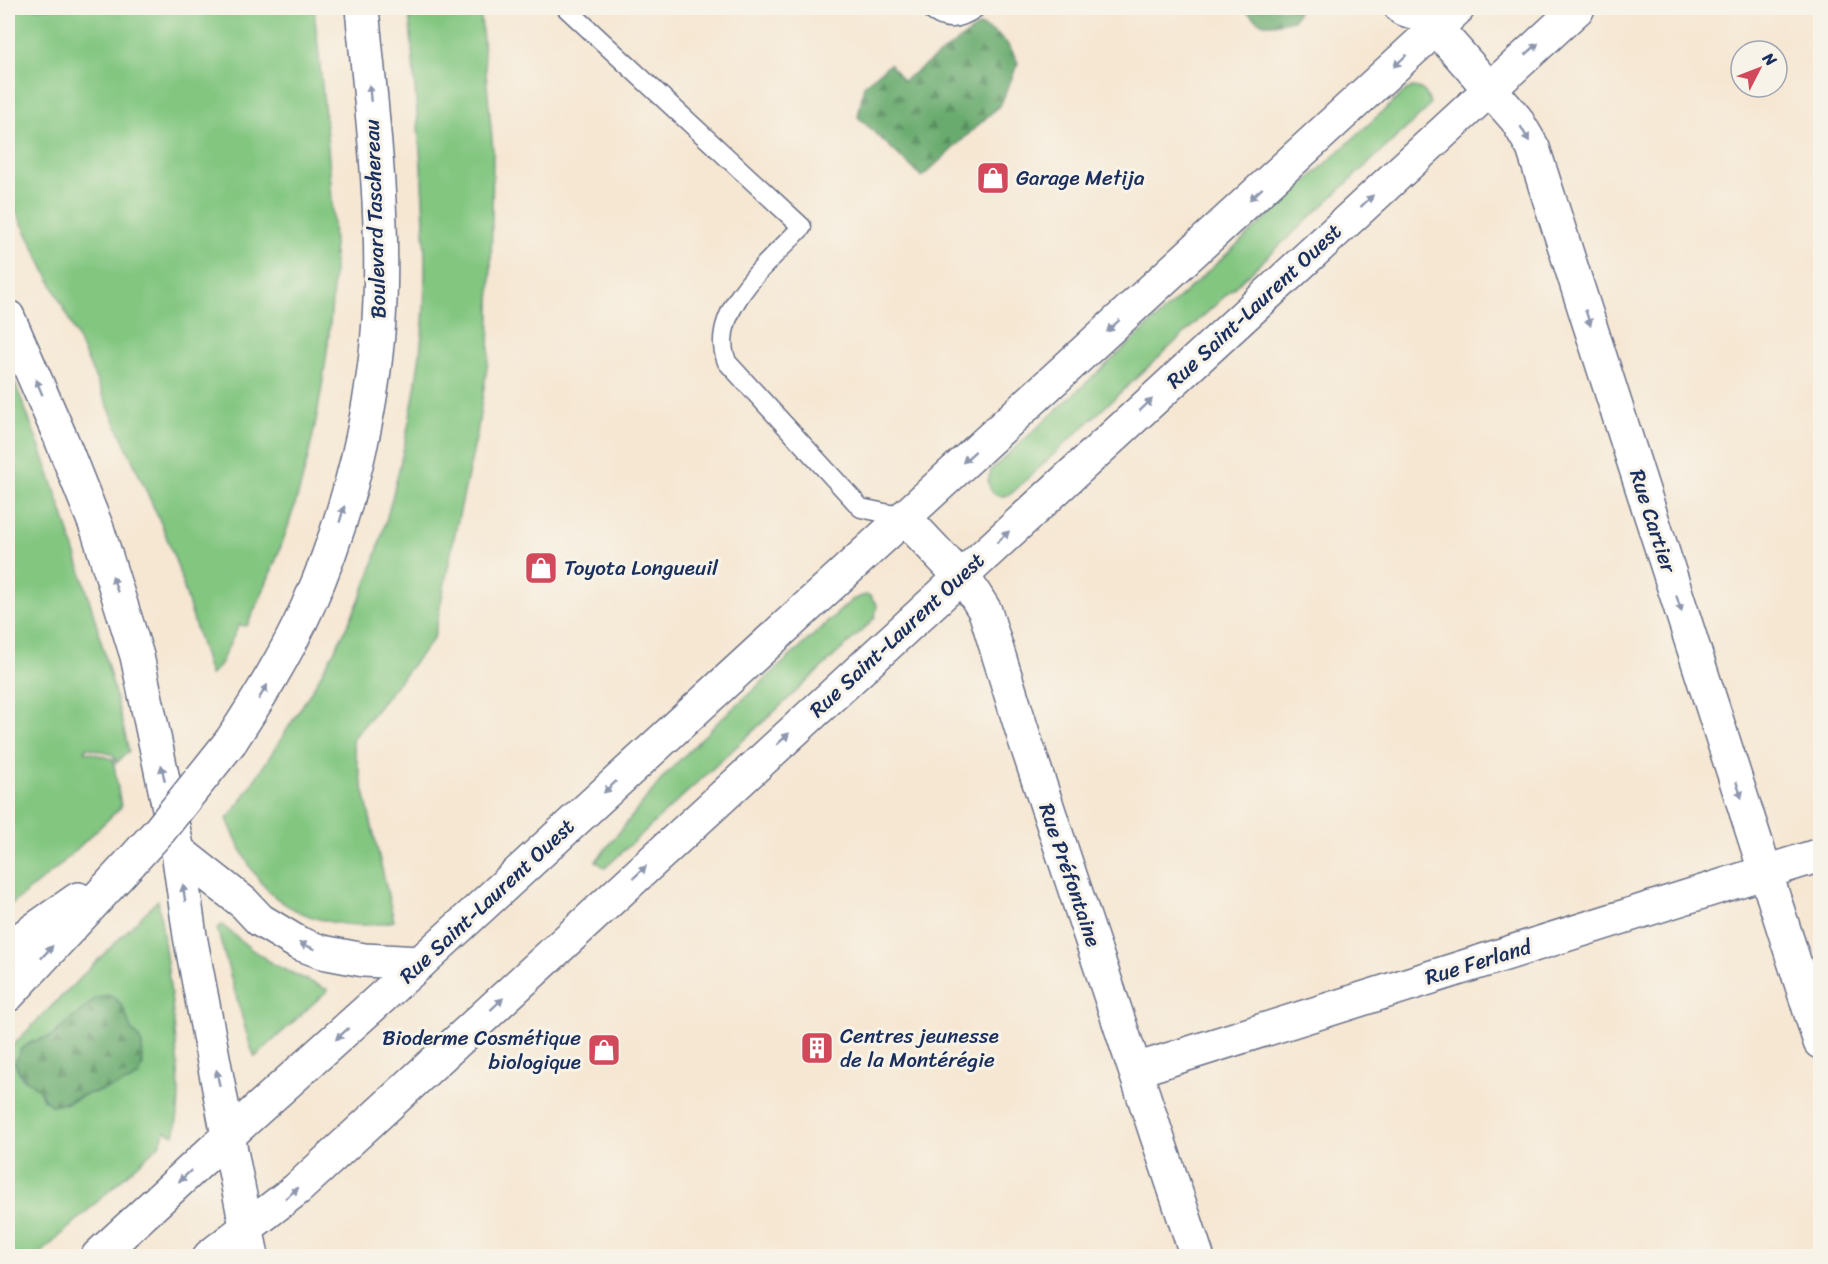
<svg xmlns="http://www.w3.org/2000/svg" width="1828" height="1264" viewBox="0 0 1828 1264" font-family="Sriracha,sans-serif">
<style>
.green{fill:#82c680;stroke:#4e7a6f;stroke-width:1.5;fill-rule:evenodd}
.forest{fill:url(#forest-firs);stroke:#426d66;stroke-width:1.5}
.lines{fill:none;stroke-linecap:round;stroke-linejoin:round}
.service-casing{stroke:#686f87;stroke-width:21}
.minor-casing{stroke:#686f87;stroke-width:36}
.tertiary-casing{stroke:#686f87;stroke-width:36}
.primary-casing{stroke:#686f87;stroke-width:36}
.trunk-casing{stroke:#686f87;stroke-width:36}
.service{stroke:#fff;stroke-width:18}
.minor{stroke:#fff;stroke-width:33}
.tertiary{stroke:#fff;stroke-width:33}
.primary{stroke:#fff;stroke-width:33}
.trunk{stroke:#fff;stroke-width:33}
.trunk-bridge-casing{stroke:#686f87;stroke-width:36;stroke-linecap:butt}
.trunk-bridge{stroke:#fff;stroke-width:33}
.oneway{fill:#8d97ae}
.labels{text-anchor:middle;stroke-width:6;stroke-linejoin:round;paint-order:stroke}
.poi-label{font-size:21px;fill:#1b2f5e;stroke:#f7f3e8;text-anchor:start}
.street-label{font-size:21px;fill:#1b2f5e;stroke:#f7f3e8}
</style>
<defs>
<pattern id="forest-firs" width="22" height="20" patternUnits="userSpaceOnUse" patternTransform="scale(1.5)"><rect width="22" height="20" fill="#69ab6e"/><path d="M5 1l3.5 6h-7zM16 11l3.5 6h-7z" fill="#568c5e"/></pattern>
</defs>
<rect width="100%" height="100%" fill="#f7f3e8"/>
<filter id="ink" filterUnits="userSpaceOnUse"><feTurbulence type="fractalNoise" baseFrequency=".0167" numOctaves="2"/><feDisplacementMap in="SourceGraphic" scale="12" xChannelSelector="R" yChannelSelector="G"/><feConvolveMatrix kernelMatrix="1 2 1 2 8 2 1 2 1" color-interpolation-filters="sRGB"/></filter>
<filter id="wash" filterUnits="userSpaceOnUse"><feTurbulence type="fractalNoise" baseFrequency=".008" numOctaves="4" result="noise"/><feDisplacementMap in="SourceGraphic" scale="24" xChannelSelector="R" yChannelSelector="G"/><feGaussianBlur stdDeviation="1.35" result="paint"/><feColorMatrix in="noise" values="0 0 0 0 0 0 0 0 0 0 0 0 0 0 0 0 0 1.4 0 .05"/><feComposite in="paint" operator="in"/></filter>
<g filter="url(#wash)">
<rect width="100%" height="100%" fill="#f6e7d3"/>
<path class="green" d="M 8,8 L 314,8 C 322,88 332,168 334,248 C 335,280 331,312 328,343 C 316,445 292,534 247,626 L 239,625 L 219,666 L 210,675 L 177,565 L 163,528 L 66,313 L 8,195 Z
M 409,8 L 480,8 L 493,150 L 492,219 L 489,354 L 477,434 L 453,542 L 434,638 L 352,740 L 394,921 C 356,931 306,922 275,897 C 252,878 239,846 227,819 L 241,801 C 279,741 320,683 351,618 C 371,577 383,534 394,490 C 411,420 425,347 425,275 C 425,185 415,96 409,8 Z
M 1412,87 C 1423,88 1427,93 1430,103 L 1426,110 L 1013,492 C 1000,500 990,496 988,481 L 991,470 L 1405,91 Z
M 8,366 C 60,491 98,619 129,751 L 116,763 L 114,755 L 86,747 L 85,751 L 113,759 L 121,807 L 58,867 L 8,907 Z
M 865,595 L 870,596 L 877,605 L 875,617 L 869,624 L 605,868 L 596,861 L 666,774 L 718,722 L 852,600 Z
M 158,900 C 166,952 173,1004 177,1056 C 179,1083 181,1108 174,1135 L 165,1131 L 159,1145 L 38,1256 L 8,1256 L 8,1050 ZM 127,1020 L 131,1030 L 142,1045 L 143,1066 L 101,1091 L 87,1094 L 66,1104 L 43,1100 L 39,1089 L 21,1077 L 15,1063 L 32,1042 L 52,1036 L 68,1023 Z
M 222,925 L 251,949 L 275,965 L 328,990 L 255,1057 L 250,1045 L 217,928 Z"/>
<path class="forest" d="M 1243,8 L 1300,8 L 1293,20 C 1266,26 1262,28 1243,8 Z
M 980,25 C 1002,35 1008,41 1018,63 L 1001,104 L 922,177 L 858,117 L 864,85 L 890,64 L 903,81 Z
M 107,995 C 124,1000 126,1015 131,1030 C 146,1038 144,1062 139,1076 C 121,1087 103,1089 84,1095 C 73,1099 64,1104 52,1106 C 40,1098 45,1095 37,1088 C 24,1076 24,1082 15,1063 L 21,1049 L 32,1042 L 52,1036 L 95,999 Z"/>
</g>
<g filter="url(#ink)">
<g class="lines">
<g class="service-casing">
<path id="service" d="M 566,8 L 802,227 C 772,259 706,312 727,362 L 861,508 L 904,517
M 929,8 C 945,23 959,20 976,8
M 1392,8 L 1398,15 L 1436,28"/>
</g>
<g class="minor-casing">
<path id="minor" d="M 1436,28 L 1516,119 L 1533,148 L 1820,1042
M 904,517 L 970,587 L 985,611 L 1025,740 L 1197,1256
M 1136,1070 L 1820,855"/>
</g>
<g class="tertiary-casing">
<path id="tertiary" d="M 228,1136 L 252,1256
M 98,1256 L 228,1136 L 420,963 L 1458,8
M 210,1256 L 297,1189 L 1578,8"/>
</g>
<g class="primary-casing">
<path id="primary" d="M 8,317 L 62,441 L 98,531 L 137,656 L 178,851 L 190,936 L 228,1136
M 178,851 L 244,903 L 260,920 L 298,943 L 322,952 L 364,960 L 420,963"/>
</g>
<g class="trunk-casing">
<path id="trunk" d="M 231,741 C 259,698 286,655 307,608 C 349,516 376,402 380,301 C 384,203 371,105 362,8
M 8,948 L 78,899
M 8,995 L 131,862"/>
</g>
<use href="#service" class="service"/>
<use href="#minor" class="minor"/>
<use href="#tertiary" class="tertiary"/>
<use href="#primary" class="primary"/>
<use href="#trunk" class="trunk"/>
<g class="trunk-bridge-casing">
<path id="trunk-bridge" d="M 131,862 L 160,830 L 231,741"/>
</g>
<use href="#trunk-bridge" class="trunk-bridge"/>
</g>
<defs><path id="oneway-solid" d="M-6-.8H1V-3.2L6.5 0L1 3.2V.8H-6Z" transform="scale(1.5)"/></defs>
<g class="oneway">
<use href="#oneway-solid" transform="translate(1532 49) rotate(-42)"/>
<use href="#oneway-solid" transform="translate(1400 61) rotate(137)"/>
<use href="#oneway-solid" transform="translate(370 93) rotate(-95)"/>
<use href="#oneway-solid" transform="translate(1525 134) rotate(60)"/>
<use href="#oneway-solid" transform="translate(1256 194) rotate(138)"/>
<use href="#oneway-solid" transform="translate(1367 201) rotate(-43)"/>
<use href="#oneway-solid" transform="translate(1588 318) rotate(72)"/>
<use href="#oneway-solid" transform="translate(1113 326) rotate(137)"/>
<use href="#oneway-solid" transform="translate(39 387) rotate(-113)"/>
<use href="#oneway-solid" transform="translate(1146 405) rotate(-43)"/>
<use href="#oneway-solid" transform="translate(969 457) rotate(138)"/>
<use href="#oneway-solid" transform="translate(342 514) rotate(-74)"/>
<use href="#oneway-solid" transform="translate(1003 537) rotate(-43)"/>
<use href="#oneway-solid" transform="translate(115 584) rotate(-108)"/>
<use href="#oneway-solid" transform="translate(1679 604) rotate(72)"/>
<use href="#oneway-solid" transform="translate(263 692) rotate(-59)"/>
<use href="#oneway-solid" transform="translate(783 739) rotate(-43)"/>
<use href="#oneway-solid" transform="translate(163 773) rotate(-102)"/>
<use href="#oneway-solid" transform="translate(610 787) rotate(137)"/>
<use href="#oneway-solid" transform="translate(1739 790) rotate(72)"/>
<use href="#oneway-solid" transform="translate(640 872) rotate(-43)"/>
<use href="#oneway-solid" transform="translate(184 893) rotate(-98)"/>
<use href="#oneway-solid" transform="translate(307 946) rotate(-158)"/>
<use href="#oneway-solid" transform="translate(47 952) rotate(-47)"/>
<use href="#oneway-solid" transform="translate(497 1004) rotate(-43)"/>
<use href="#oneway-solid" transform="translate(342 1034) rotate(138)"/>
<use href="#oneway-solid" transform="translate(218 1078) rotate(-101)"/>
<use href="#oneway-solid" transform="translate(185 1176) rotate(137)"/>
<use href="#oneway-solid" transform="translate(292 1193) rotate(-39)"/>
</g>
</g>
<defs>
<g id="shop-square" transform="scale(1.725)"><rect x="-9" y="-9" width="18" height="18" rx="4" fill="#d1495b" stroke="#f7f3e8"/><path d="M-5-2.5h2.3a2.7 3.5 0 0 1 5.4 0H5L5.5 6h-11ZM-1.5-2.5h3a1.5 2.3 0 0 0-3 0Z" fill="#fff"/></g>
<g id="building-square" transform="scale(1.725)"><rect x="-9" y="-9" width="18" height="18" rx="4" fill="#d1495b" stroke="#f7f3e8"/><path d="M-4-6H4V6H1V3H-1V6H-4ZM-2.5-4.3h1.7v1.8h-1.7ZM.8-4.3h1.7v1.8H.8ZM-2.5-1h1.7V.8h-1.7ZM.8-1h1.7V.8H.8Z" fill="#fff"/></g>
</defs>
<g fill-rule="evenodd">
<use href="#shop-square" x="993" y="178"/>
<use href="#shop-square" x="541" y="568"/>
<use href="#building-square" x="817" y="1048"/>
<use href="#shop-square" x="604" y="1050"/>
</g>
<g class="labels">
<g class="poi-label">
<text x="1016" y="185">Garage Metija</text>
<text x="564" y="575">Toyota Longueuil</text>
<text x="840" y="1043">Centres jeunesse<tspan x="840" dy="24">de la Montérégie</tspan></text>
<text x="581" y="1045" text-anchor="end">Bioderme Cosmétique<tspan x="581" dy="24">biologique</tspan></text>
</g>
<g class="street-label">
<text transform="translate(375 219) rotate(-92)" y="7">Boulevard Taschereau</text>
<text transform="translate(1254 306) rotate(-43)" y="7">Rue Saint-Laurent Ouest</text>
<text transform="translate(1653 521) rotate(72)" y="7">Rue Cartier</text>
<text transform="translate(897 635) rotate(-43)" y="7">Rue Saint-Laurent Ouest</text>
<text transform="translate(1070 875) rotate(71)" y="7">Rue Préfontaine</text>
<text transform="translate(487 901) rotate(-43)" y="7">Rue Saint-Laurent Ouest</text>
<text transform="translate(1478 962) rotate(-17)" y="7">Rue Ferland</text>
</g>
</g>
<rect width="1828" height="1264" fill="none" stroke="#f7f3e8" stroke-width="30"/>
<g transform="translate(1759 69) rotate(48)"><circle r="28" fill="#f7f3e8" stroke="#9fa5b1" stroke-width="1.5"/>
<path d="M0-4.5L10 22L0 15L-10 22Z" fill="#d1495b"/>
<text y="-9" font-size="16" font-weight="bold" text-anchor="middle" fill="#1b2f5e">N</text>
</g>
</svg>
